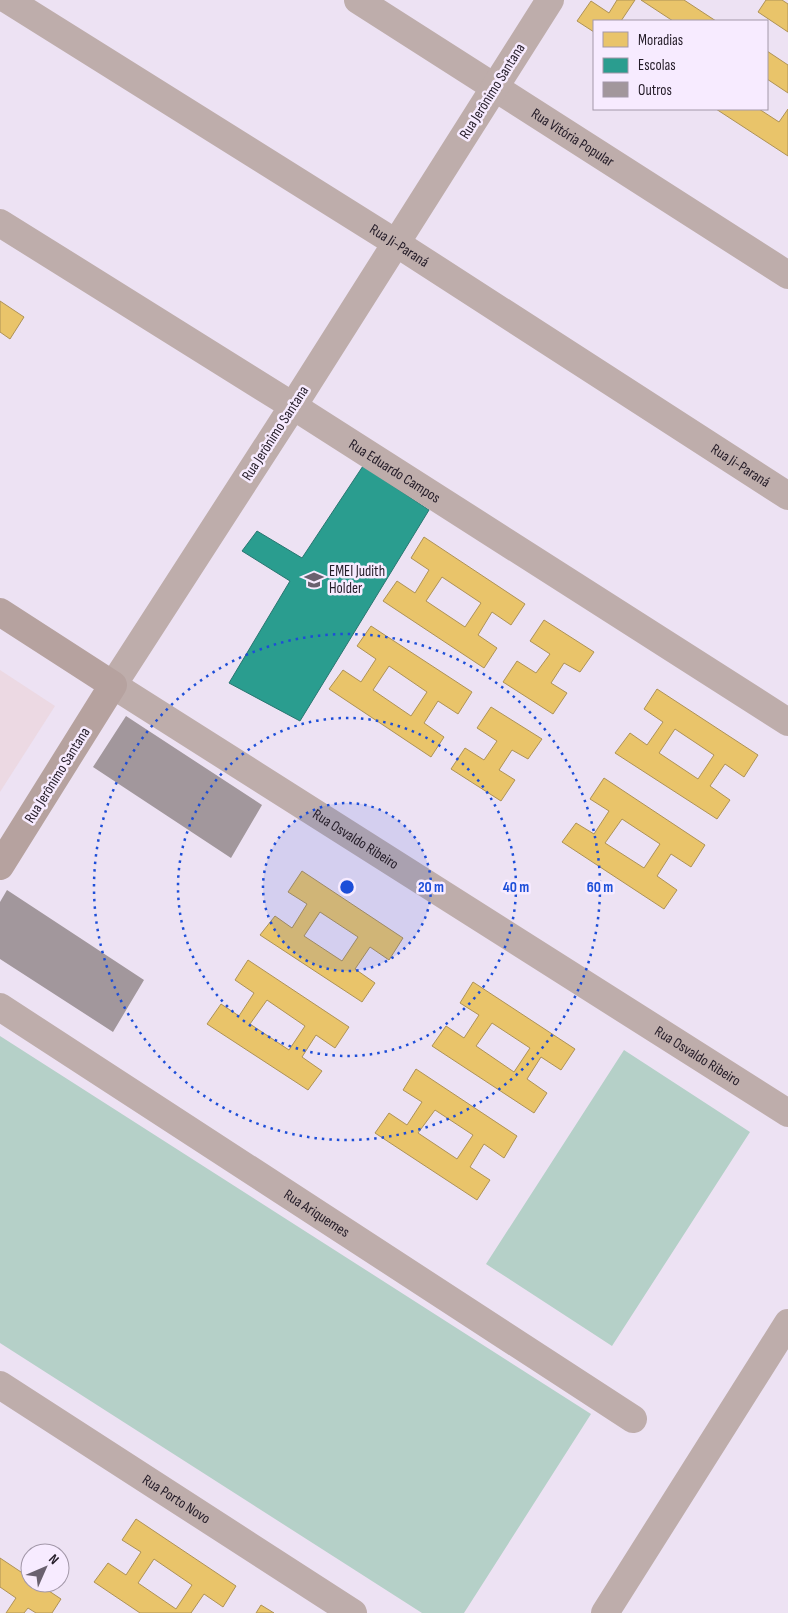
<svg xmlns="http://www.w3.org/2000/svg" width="788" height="1613" viewBox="0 0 788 1613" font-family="'Sofia Sans Condensed',sans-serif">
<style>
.education{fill:#ecd9e3}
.green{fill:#b5d0c8}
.homes{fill:#e9c46a;stroke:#ae9256;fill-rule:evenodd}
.schools{fill:#2a9d8f;stroke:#287670}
.building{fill:#a2979c}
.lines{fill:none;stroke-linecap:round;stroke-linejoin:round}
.street{stroke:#beadab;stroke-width:28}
.secondary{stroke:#b6a29f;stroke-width:28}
.ring{fill:none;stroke:#1d4ed8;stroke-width:2.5;stroke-dasharray:2.5 5}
.labels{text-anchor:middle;stroke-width:5;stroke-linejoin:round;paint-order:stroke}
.street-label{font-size:15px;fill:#241c28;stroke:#f7ebff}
.poi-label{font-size:15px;fill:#241c28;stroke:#f7ebff;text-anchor:start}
.centre{fill:#1d4ed8;stroke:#f7ebff;stroke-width:2.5}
.ring-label{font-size:15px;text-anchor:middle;font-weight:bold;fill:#1d4ed8;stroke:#f7ebff;stroke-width:5;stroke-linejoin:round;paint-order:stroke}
</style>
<rect width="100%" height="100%" fill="#ede2f3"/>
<path class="education" d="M 0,670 L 55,706 L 0,792 Z"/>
<path class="green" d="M 0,1036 L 591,1414 L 464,1613 L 422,1613 L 0,1343 Z
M 624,1050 L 750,1132 L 612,1346 L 486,1264 Z"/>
<path class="homes" d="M 617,0 L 635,0 L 621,21 L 594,21 L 594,32 L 577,21 L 591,1 L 609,13 Z
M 641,0 L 684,0 L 716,21 L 673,21 Z
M 766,0 L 782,0 L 788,4 L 788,32 L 758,12 Z
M 767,51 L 788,65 L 788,93 L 767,79 Z
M 716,109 L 759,109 L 779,122 L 788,109 L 788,156 Z
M 0,301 L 24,317 L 10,339 L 0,332 Z
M 424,537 L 525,604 L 511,625 L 492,612 L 478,635 L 497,648 L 484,668 L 383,601 L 397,581 L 415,593 L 429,570 L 411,558 ZM 442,577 L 481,603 L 465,627 L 426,601 Z
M 544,620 L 594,652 L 580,672 L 564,663 L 551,683 L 567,693 L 553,714 L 503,682 L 517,661 L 536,673 L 550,654 L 530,641 Z
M 371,626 L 472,692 L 458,714 L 438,701 L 424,723 L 444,737 L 431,757 L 329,689 L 343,670 L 361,682 L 376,659 L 357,646 ZM 389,666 L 427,692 L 411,716 L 373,690 Z
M 657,689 L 758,755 L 744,777 L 725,764 L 710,786 L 730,800 L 717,819 L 615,753 L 630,733 L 647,745 L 663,722 L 644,709 ZM 675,729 L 714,755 L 698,779 L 659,753 Z
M 491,707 L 542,739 L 528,759 L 512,750 L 499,770 L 515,780 L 501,801 L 451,769 L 465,748 L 484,760 L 497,741 L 477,728 Z
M 604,778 L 705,845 L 691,867 L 671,854 L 657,876 L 677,890 L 664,909 L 562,842 L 576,823 L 594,834 L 609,811 L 590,799 ZM 622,819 L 660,844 L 644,868 L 605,843 Z
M 302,871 L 403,938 L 389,960 L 370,947 L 355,969 L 375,983 L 362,1002 L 260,935 L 275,916 L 292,928 L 307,904 L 288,892 ZM 320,912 L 358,937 L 342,961 L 304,936 Z
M 248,960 L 349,1027 L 335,1048 L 316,1035 L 302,1057 L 322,1071 L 308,1090 L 207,1024 L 221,1004 L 239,1016 L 254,993 L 235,980 ZM 267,1000 L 305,1026 L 289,1050 L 250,1024 Z
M 473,982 L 575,1049 L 561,1070 L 541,1057 L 527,1079 L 547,1093 L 534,1113 L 432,1046 L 446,1026 L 464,1038 L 479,1015 L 460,1003 ZM 492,1023 L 530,1048 L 514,1072 L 476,1046 Z
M 416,1069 L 517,1136 L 504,1158 L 484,1144 L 470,1167 L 490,1180 L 477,1200 L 375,1133 L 389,1113 L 407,1125 L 422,1102 L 403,1090 ZM 435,1110 L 473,1135 L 457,1159 L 418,1133 Z
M 136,1519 L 236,1586 L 223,1607 L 204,1594 L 191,1613 L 140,1613 L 94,1582 L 108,1563 L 126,1575 L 141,1552 L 122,1540 ZM 154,1559 L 192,1585 L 176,1609 L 138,1583 Z
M 0,1558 L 30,1578 L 30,1583 L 37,1583 L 61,1599 L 52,1613 L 36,1613 L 28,1608 L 24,1613 L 6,1613 L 16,1598 L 0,1587 Z
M 261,1605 L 274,1613 L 256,1613 Z"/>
<path class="schools" d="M 363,466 L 429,510 L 300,721 L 229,683 L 290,581 L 242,551 L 257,531 L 302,558 Z"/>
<path class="building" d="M 126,716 L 262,805 L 231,858 L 93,767 Z
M 7,890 L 144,980 L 113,1032 L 0,959 L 0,902 Z"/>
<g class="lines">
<g class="street">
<path id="s1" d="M 8,0 L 396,243 L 788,496"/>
<path id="s2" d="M 358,0 L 788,275"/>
<path id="s3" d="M 550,0 L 293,406 L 113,685 L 788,1113"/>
<path id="s4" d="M 0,223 L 293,406 L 788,722"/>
<path id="s5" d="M 0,1007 L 633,1419"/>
<path id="s6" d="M 0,1385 L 353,1613"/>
<path d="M 605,1613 L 788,1323"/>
</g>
<path class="secondary" d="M 0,612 L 113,685 L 0,866"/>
</g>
<circle cx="347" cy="887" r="84" fill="#1d4ed8" fill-opacity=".12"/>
<g class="ring">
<circle cx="347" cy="887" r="84"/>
<circle cx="347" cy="887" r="169"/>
<circle cx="347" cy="887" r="253"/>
</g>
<defs>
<g id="school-bare" transform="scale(1.5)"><path d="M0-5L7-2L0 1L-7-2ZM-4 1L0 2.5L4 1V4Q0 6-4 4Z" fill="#6a616f" stroke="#f7ebff" stroke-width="2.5" paint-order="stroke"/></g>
</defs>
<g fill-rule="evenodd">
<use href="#school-bare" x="314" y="580"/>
</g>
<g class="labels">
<g class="street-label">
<text transform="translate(492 91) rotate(-58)" y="5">Rua Jerônimo Santana</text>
<text dy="5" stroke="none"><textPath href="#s2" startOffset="255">Rua Vitória Popular</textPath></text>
<text dy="5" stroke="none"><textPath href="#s1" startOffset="462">Rua Ji-Paraná</textPath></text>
<text transform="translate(275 433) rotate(-57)" y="5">Rua Jerônimo Santana</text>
<text dy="5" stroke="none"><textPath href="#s1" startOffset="868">Rua Ji-Paraná</textPath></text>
<text dy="5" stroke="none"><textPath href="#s4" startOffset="466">Rua Eduardo Campos</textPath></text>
<text transform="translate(57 775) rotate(-58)" y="5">Rua Jerônimo Santana</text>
<text dy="5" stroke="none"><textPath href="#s3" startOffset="1100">Rua Osvaldo Ribeiro</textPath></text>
<text dy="5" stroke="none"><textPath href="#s3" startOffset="1505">Rua Osvaldo Ribeiro</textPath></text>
<text dy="5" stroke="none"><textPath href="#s5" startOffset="378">Rua Ariquemes</textPath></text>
<text dy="5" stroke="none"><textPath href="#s6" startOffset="210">Rua Porto Novo</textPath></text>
</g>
<g class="poi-label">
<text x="329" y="576">EMEI Judith<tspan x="329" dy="17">Holder</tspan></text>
</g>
</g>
<circle cx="347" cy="887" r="8" class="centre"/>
<g class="ring-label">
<text x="431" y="892">20 m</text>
<text x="516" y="892">40 m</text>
<text x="600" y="892">60 m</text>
</g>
<rect x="593" y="20" width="175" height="90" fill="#f7ebff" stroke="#a398a9"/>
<rect x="603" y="32" width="25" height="15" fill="#e9c46a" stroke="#a398a9"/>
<text x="638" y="45" font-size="15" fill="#241c28">Moradias</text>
<rect x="603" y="58" width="25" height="15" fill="#2a9d8f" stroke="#a398a9"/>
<text x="638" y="70" font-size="15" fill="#241c28">Escolas</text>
<rect x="603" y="82" width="25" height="15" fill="#a2979c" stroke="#a398a9"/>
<text x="638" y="95" font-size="15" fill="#241c28">Outros</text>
<g transform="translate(45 1568) rotate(45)"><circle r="24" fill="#f7ebff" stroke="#a398a9"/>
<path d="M0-4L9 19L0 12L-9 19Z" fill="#6a616f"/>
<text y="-8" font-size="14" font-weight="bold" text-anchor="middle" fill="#241c28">N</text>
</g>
</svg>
